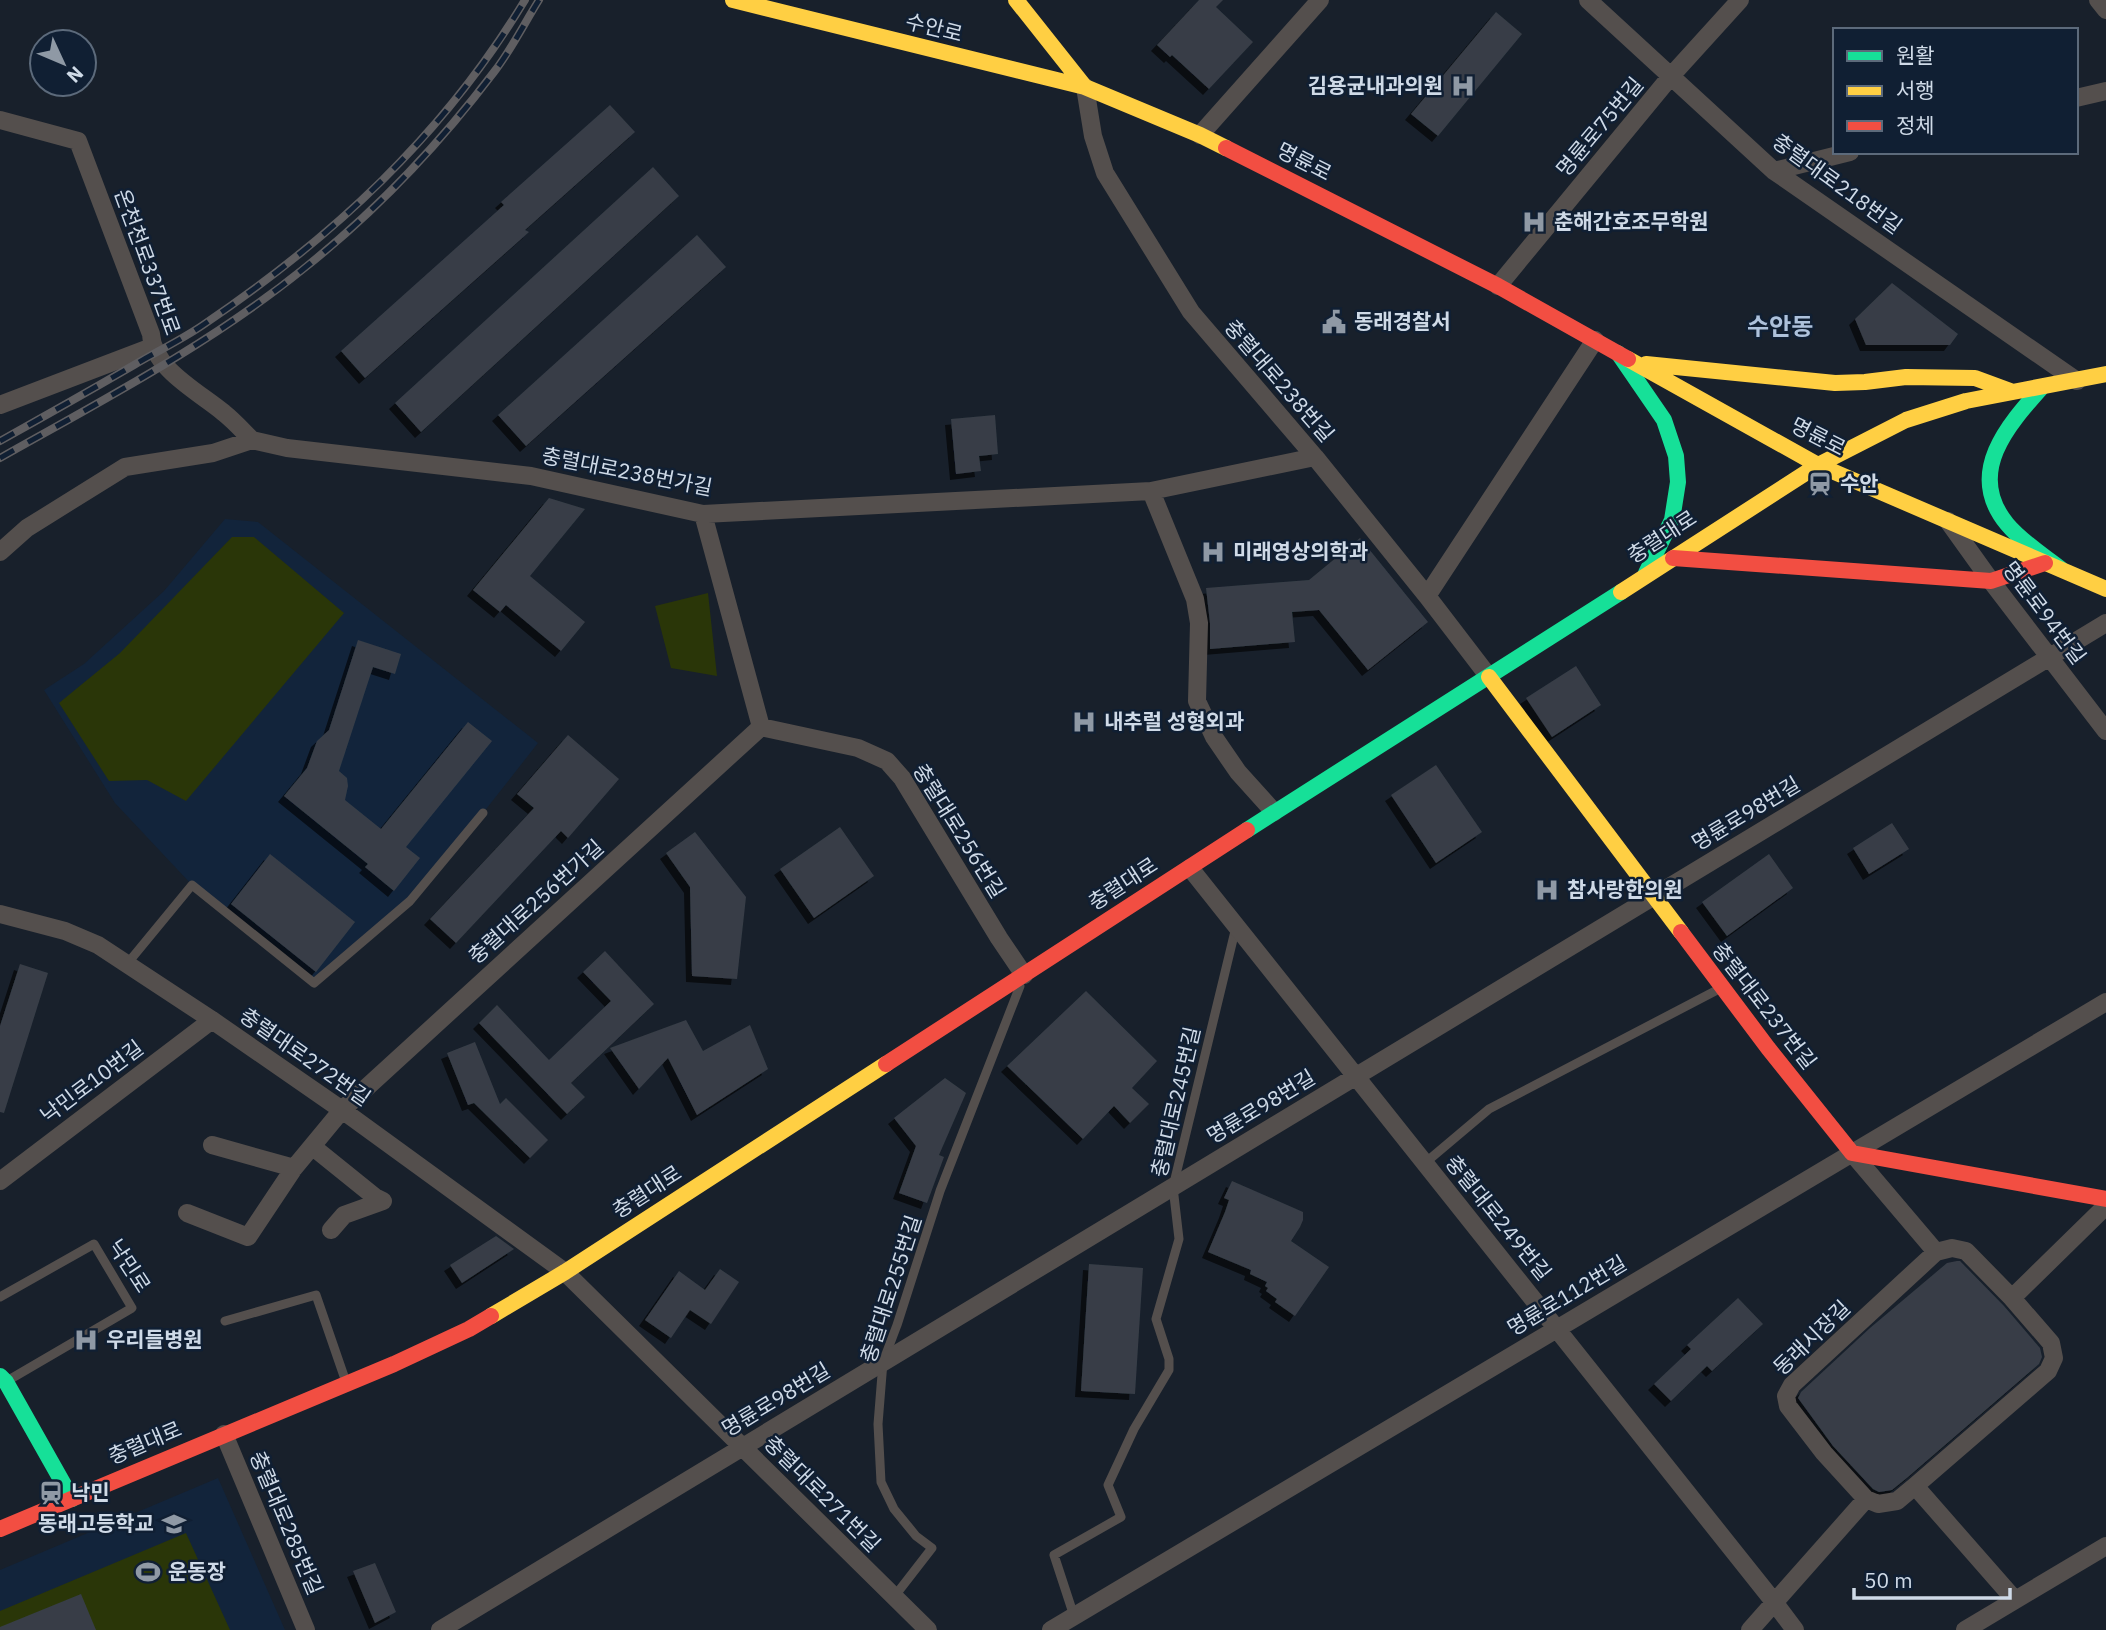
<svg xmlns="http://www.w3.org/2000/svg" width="2106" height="1630" viewBox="0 0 2106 1630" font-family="'IBM Plex Sans','Noto Sans KR',sans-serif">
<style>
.built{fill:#12243b}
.green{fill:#2a3608}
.building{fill:#373e47;filter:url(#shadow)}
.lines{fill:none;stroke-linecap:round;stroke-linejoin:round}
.lane{stroke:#544f4d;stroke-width:9}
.street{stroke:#544f4d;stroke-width:18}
.fast{stroke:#16e098;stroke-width:16}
.slow{stroke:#ffcf43;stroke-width:16}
.jam{stroke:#f24e42;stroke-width:16}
.rail-casing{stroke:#5f5e61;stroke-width:8}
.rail{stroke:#101f33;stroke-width:5;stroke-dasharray:16;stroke-linecap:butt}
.labels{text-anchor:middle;stroke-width:5;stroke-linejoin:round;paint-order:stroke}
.street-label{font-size:21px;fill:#cfdae7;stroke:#101f33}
.poi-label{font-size:21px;font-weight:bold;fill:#cfdae7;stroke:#101f33;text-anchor:start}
.quarter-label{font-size:24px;font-weight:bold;fill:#adc1db;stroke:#101f33}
</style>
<defs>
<filter id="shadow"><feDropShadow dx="-6" dy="6" stdDeviation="0" flood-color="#0009"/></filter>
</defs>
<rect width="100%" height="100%" fill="#18202b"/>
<path class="built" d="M 225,519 L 258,522 L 538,743 L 483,813 L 410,901 L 314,983 L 192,885 L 115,803 L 44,690 L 84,664 L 164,591 Z
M 218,1478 L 285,1630 L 0,1630 L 0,1570 Z"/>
<path class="green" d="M 232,537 L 254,537 L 344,613 L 186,801 L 147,780 L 109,781 L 59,703 L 120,653 Z
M 708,593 L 717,676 L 671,668 L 655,606 Z
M 186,1533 L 230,1630 L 0,1630 L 0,1611 Z"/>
<path class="building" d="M 1199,0 L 1223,0 L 1216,7 L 1253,42 L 1209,89 L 1172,55 L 1170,57 L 1157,45 Z
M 1496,12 L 1522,34 L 1438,136 L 1411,114 Z
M 610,105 L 635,132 L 525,230 L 529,232 L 365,378 L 341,351 L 504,205 L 501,202 Z
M 653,167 L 679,196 L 421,432 L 395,403 Z
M 697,235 L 726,267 L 526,446 L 498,415 Z
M 1892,283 L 1958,334 L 1950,345 L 1866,345 L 1855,319 Z
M 995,415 L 998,454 L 979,456 L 981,471 L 956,474 L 951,419 Z
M 549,498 L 585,509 L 530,576 L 585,622 L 561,651 L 506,605 L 500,612 L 473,590 Z
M 1360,538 L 1428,622 L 1368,670 L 1319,610 L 1292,612 L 1295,642 L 1210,649 L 1210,623 L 1206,588 L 1309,580 Z
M 358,640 L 401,654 L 395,674 L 373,667 L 339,771 L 347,778 L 348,786 L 345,800 L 381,829 L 468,722 L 492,741 L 406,847 L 420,858 L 394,891 L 365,867 L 368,864 L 284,796 L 307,768 L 317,741 L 329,730 Z
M 1576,666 L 1601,705 L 1552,737 L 1526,698 Z
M 568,735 L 619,779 L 568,838 L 561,831 L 456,943 L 430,919 L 534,808 L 517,794 Z
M 1436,765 L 1482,832 L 1436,863 L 1391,795 Z
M 1892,823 L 1909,849 L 1869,874 L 1853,848 Z
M 840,827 L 874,876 L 814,918 L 780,869 Z
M 695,832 L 746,897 L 737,979 L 692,976 L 690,887 L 666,853 Z
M 270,854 L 355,922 L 316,972 L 231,904 Z
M 1769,854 L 1793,888 L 1727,936 L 1702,902 Z
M 605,951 L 654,1004 L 571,1083 L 585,1097 L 567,1114 L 479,1023 L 497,1005 L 549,1060 L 611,1001 L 583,972 Z
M 20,964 L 48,973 L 4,1113 L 0,1112 L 0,1026 Z
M 1086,991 L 1157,1061 L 1132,1088 L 1149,1104 L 1130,1123 L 1114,1106 L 1083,1139 L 1007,1066 Z
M 686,1020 L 703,1051 L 750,1025 L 768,1069 L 697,1115 L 668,1058 L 639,1089 L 610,1048 Z
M 475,1042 L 500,1104 L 506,1098 L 548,1140 L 530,1158 L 474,1103 L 468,1105 L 447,1053 Z
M 945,1078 L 966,1093 L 939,1155 L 944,1157 L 927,1203 L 899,1193 L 916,1146 L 894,1118 Z
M 1232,1181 L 1303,1212 L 1303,1220 L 1300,1227 L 1291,1241 L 1329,1267 L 1295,1316 L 1275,1302 L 1277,1299 L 1266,1291 L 1268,1288 L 1265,1286 L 1267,1282 L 1250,1274 L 1251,1270 L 1208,1252 L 1225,1212 L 1229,1200 L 1224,1198 Z
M 496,1236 L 514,1249 L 462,1283 L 450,1265 Z
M 1957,1261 L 1960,1261 L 2004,1306 L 2040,1348 L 2042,1357 L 2039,1364 L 1908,1477 L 1892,1490 L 1879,1492 L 1873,1489 L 1833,1446 L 1798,1398 L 1801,1392 L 1870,1328 L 1947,1263 Z
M 1089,1264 L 1143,1268 L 1135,1394 L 1081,1391 Z
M 720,1269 L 739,1282 L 711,1324 L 690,1310 L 671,1338 L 645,1320 L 679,1271 L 705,1290 Z
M 1738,1298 L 1763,1324 L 1712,1371 L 1707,1366 L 1671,1401 L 1654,1384 L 1691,1349 L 1687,1345 Z
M 375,1563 L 396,1612 L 375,1623 L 353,1571 Z
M 81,1594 L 96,1630 L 0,1630 L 0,1627 Z"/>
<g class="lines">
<path class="lane" d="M 127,964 L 192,885 L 314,983 L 410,901 L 483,813
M 1425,1163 L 1489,1109 L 1721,988
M 0,1297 L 94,1244 L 132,1308 L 7,1381
M 225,1321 L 316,1295 L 346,1382
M 894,1597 L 932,1548 L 916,1536 L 894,1509 L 881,1482 L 878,1424 L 883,1362 L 897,1325 L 940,1191 L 1020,986
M 1074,1616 L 1054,1555 L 1121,1517 L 1108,1485 L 1134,1429 L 1169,1370 L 1169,1359 L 1156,1319 L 1179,1239 L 1173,1187 L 1236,927"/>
<path class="street" d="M 1588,0 L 1774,171 L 2077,381
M 2098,0 L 2106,10
M 1085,87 L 1093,136 L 1105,173 L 1191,312 L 1315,457 L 1427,596 L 1489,677
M 2076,98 L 2106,91
M 0,120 L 78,141 L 151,334 C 153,369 199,392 224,413 C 234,421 243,431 252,440
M 1200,135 L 1320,0
M 1774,171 L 1850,152
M 1498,286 L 1671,76 L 1740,0
M 0,405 L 152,347
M 1151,491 L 1195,599 L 1199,623 L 1197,701 L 1214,737 L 1238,772 L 1274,812
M 703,514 L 761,727 L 858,748 L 887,761 L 902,778 L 999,938 L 1024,975
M 1948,521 L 1991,581 L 2106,731
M 0,552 L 27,528 L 125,467 L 213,453 L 252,440 L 287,448 L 531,476 L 703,514 L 1151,491 L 1315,457
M 1427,596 L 1595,340
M 1190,868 L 1774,1602 L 1795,1630
M 0,914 L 65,931 L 98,945 L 212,1020 L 342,1110 L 565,1272 L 928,1630
M 212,1145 L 294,1168
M 313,1147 L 375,1197 L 383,1201 L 344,1215 L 331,1230
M 1852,1153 L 1936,1252
M 0,1181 L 212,1020
M 187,1213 L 248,1237 L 294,1168 L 342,1110 L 761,727
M 1952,1248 L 1966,1251 L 2012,1298 L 2051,1343 L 2054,1358 L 2048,1371 L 1915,1486 L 1897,1501 L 1878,1504 L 1866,1499 L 1824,1453 L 1788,1406 L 1786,1396 L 1792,1385 L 1936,1252 Z
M 2012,1298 L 2106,1206
M 224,1434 L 306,1630
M 1915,1486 L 2015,1600
M 440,1630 L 2106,623
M 1051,1630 L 2106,1002
M 1750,1630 L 1866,1499
M 1965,1630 L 2106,1546"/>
<path class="fast" d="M 1618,353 L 1664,420 L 1676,456 L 1678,482 L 1672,520 L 1646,573
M 2042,387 C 2008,425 1965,473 2007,524 C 2022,542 2043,555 2061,569
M 1247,830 L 1621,592
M 0,1376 L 6,1382 L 72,1499"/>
<path class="slow" d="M 733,0 L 1085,87
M 1016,0 L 1085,87 L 1200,135 L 1226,148
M 1628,359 L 1818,465 L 2106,589
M 1646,364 L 1835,383 L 1865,382 L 1906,377 L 1975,378 L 2013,392
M 1621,592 L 1818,465 L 1906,420 L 1966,401 L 2106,374
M 1489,677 L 1681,932
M 491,1316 L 565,1272 L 886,1064"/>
<path class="jam" d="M 1226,148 L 1498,286 L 1628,359
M 1673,558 L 1991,581 L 2045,563
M 1681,932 L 1768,1048 L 1852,1153 L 2106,1199
M 886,1064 L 1247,830
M 0,1529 L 394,1364 L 469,1329 L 491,1316"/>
<g class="rail-casing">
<path id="rail" d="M 0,441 C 45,416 89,391 134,365 C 156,352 181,340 203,325 C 333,237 443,136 525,0
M 0,458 C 103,400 210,344 302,270 C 374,213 438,146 494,72 C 511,50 524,24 539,0"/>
</g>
<use href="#rail" class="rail"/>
</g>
<defs>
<g id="hospital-bare" transform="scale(1.89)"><path d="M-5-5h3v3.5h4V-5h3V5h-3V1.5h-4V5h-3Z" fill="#8f99a5" stroke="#101f33" stroke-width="2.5" paint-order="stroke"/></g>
<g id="civic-bare" transform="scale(1.89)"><path d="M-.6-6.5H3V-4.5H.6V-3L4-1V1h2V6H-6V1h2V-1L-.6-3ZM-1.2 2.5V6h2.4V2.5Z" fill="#8f99a5" stroke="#101f33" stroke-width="2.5" paint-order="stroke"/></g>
<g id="station-bare" transform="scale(1.89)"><path d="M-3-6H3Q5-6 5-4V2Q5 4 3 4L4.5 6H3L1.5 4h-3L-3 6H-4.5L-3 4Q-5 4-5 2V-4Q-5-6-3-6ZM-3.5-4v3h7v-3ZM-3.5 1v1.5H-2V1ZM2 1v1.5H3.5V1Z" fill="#8f99a5" stroke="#101f33" stroke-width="2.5" paint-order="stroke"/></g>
<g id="school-bare" transform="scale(1.89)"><path d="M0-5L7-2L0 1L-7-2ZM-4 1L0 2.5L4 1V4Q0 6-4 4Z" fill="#8f99a5" stroke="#101f33" stroke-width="2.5" paint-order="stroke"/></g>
<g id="stadium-bare" transform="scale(1.89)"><path d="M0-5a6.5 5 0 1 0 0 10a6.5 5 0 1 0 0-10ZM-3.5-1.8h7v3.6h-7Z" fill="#8f99a5" stroke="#101f33" stroke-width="2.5" paint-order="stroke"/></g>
</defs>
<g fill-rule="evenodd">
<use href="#hospital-bare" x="1463" y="86"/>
<use href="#hospital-bare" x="1534" y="222"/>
<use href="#civic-bare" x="1334" y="322"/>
<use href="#station-bare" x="1820" y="484"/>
<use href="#hospital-bare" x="1213" y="552"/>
<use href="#hospital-bare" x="1084" y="722"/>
<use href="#hospital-bare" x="1547" y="890"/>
<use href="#hospital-bare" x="86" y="1340"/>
<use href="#station-bare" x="51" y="1493"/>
<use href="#school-bare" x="174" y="1524"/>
<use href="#stadium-bare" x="148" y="1572"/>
</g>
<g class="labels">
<g class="street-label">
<text transform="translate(934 28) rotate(14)" y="7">수안로</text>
<text transform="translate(1600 127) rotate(-50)" y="7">명륜로75번길</text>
<text transform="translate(1304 162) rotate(27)" y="7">명륜로</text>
<text transform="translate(1837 184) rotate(36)" y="7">충렬대로218번길</text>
<text transform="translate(147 262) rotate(70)" y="7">온천천로337번로</text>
<text transform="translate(1279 381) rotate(49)" y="7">충렬대로238번길</text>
<text transform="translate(1818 437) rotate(27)" y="7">명륜로</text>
<text transform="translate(627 472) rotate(11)" y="7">충렬대로238번가길</text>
<text transform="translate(1662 537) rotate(-33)" y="7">충렬대로</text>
<text transform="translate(2044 613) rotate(53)" y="7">명륜로94번길</text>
<text transform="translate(1746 814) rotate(-31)" y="7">명륜로98번길</text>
<text transform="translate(959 831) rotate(58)" y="7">충렬대로256번길</text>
<text transform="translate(1123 884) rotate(-33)" y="7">충렬대로</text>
<text transform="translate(536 902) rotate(-42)" y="7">충렬대로256번가길</text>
<text transform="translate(1764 1006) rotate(52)" y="7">충렬대로237번길</text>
<text transform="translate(305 1057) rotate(35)" y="7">충렬대로272번길</text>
<text transform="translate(92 1082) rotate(-37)" y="7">낙민로10번길</text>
<text transform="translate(1176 1102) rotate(-77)" y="7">충렬대로245번길</text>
<text transform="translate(1261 1107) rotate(-31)" y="7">명륜로98번길</text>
<text transform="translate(647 1192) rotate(-33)" y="7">충렬대로</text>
<text transform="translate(1498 1218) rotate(51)" y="7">충렬대로249번길</text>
<text transform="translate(129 1266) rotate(57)" y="7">낙민로</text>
<text transform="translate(891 1289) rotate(-72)" y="7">충렬대로255번길</text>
<text transform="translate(1567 1296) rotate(-31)" y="7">명륜로112번길</text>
<text transform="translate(1812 1338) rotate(-44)" y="7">동래시장길</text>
<text transform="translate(776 1400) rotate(-31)" y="7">명륜로98번길</text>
<text transform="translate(145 1443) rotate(-23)" y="7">충렬대로</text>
<text transform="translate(822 1494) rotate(45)" y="7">충렬대로271번길</text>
<text transform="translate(286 1523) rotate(67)" y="7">충렬대로285번길</text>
</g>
<g class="poi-label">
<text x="1443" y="93" text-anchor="end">김용균내과의원</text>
<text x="1554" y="229">춘해간호조무학원</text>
<text x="1354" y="329">동래경찰서</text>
<text x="1840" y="491">수안</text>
<text x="1233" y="559">미래영상의학과</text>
<text x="1104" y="729">내추럴 성형외과</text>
<text x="1567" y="897">참사랑한의원</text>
<text x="106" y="1347">우리들병원</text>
<text x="71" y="1500">낙민</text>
<text x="154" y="1531" text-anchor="end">동래고등학교</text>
<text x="168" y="1579">운동장</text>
</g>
<g class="quarter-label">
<text x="1780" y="335">수안동</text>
</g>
</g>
<rect x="1833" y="28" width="245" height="126" fill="#101f33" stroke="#5c6a7b" stroke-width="2"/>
<rect x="1847" y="51" width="35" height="10" fill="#16e098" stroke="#5c6a7b" stroke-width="2"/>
<text x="1896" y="63" font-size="21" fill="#cfdae7">원활</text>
<rect x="1847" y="86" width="35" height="10" fill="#ffcf43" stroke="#5c6a7b" stroke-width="2"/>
<text x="1896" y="98" font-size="21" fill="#cfdae7">서행</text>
<rect x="1847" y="121" width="35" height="10" fill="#f24e42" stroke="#5c6a7b" stroke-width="2"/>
<text x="1896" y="133" font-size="21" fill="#cfdae7">정체</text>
<g transform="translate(63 63) rotate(134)"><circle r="33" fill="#101f33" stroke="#5c6a7b" stroke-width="2"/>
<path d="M0-5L12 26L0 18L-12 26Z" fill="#8f99a5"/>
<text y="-10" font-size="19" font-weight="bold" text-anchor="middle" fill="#cfdae7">N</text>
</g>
<path d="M1854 1588v10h156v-10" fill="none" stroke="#cfdae7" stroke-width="3.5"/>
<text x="1864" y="1588" font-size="21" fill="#cfdae7" stroke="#101f33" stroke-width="5" paint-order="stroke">50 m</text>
</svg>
